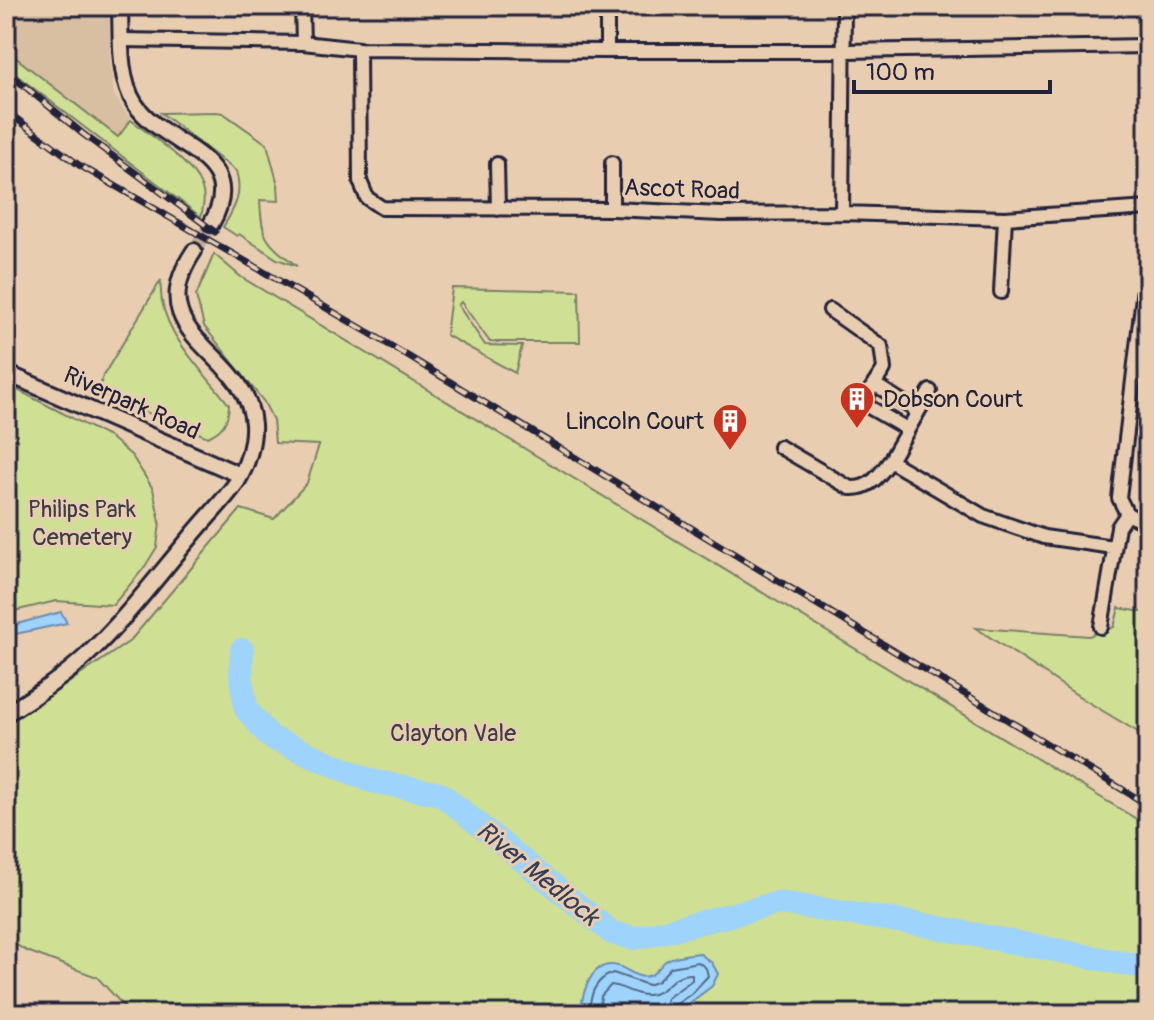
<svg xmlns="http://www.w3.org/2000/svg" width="1154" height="1020" viewBox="0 0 1154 1020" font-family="Pangolin,sans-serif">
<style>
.built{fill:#d8bfa1}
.green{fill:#cfdf93;stroke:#788067;stroke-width:2}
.water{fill:#9ed3fc;stroke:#6c8caf;stroke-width:2}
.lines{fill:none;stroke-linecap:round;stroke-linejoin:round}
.shore{stroke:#546988;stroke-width:2}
.river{stroke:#9ed3fc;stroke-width:24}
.tertiary-tunnel{stroke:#c0ab99;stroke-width:14;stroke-dasharray:14 7;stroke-linecap:butt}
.minor-casing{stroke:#22223b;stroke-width:18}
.tertiary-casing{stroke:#22223b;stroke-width:20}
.minor{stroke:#e8cdb0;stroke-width:12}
.tertiary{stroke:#e8cdb0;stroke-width:14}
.rail-casing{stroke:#22223b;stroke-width:7}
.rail{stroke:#e8cdb0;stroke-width:4;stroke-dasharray:12;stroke-linecap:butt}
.labels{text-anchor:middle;stroke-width:6;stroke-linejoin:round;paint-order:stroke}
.street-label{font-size:24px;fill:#22223b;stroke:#e8cdb0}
.poi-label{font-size:24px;fill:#22223b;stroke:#e8cdb0;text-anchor:start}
.park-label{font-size:24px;fill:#3c3e48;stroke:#e8cdb0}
.water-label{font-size:26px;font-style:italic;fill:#353d58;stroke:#e8cdb0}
</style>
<rect width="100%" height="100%" fill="#e8cdb0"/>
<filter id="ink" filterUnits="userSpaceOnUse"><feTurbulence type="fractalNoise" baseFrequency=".0125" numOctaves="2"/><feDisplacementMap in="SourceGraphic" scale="16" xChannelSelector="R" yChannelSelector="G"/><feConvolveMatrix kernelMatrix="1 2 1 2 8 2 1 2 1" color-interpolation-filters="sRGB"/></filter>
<g filter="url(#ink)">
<path class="built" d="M 6,6 L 109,6 L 110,62 L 114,95 L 131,120 L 118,137 L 6,50 Z"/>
<path class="green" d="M 6,50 L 118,137 L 131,120 C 151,136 192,162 201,186 C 206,196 203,207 201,217 L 6,67 Z
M 216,112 L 223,113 L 267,144 L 278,185 L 279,201 L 260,200 C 262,241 266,242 297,266 L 277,259 L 239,234 L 237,236 L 223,227 C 235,208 243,193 236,171 L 161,113 Z
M 214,254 L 241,277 L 1148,826 L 1148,1014 L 131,1014 L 97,977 L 27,951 L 6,939 L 6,721 L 24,713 L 130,641 L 241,509 L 274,519 L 307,483 L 319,445 L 275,443 L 273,420 L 264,402 L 204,326 L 196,296 Z
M 161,280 C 156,330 203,369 229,405 C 228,422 223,430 208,437 L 98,393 L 103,376 Z
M 452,288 L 579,291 L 580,342 L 490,342 L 461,302 L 458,305 L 485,345 L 522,346 L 515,373 L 446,335 Z
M 6,384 L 111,438 L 132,456 L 153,489 L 160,522 L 157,547 L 144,568 L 113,605 L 56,601 L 6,613 Z
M 1119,608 L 1148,613 L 1148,738 L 1083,699 L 976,628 L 1089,636 L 1114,627 Z"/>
<path class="water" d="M 61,612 L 67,623 L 6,636 L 6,627 Z
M 699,953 L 712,963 L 718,974 L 712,986 L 675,1014 L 581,1014 C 581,997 589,964 612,965 C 625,965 636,980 648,976 C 657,974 660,964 667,960 C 676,955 689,954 699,953 Z"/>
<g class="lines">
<path class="shore" d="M 589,1014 C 590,995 594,980 613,973 L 648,985 L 658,981 L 671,967 L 698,962 L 706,968 L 708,976 L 691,994 L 675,1005 L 672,1014
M 599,1014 L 601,996 L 611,985 C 623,986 635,996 648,995 C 668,993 670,973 692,974 L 692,980 L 667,998 L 662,1014"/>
<path class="river" d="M 242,650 L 241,677 L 246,709 L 270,737 L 371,781 L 441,794 L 612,933 L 634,938 L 649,935 L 779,903 L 925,925 L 1148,968"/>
<path class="tertiary-tunnel" d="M 194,251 L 211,224"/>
<g class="minor-casing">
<path id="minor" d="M 302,6 L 303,43
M 607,6 L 607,51
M 121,40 L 303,43 L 359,49 L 607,51 L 844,51 L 1148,46
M 359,49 L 360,181 L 367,198 L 382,208 L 612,209 L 721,214 L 842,213 L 1005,218 L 1148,208
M 612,163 L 612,209
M 497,164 L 498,209
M 842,213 L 844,6
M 1001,292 L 1005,218
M 830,310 L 881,346 L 884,369 L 862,403 L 907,429
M 874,384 L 917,411
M 930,391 L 890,461 L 983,516 L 1044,537 L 1113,547
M 780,447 L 850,488 C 870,489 879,476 890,461
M 1127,514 L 1119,498 L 1148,254
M 1127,514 L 1148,524
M 1101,627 L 1118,527 L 1127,514"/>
</g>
<g class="tertiary-casing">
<path id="tertiary" d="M 120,6 C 121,36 118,78 135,104 C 164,148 251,155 211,224
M 6,373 L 240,475
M 6,714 C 34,697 61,679 85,657 C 124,621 156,578 190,538 C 205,519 223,502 237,482 C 247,466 254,443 253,424 C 248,350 136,338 194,251"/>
</g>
<use href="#minor" class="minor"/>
<use href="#tertiary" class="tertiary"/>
<g class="rail-casing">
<path id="rail" d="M 6,71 L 83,134 L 215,232
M 6,111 L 79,165 L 373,335 L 1148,805"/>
</g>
<use href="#rail" class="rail"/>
</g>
</g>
<defs>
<g id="building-pin" transform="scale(1.8)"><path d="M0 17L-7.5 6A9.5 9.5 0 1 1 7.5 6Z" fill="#c8321e" stroke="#e8cdb0"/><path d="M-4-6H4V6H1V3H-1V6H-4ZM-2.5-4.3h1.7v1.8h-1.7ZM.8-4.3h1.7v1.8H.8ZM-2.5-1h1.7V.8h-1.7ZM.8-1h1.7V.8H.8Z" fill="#fff"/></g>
</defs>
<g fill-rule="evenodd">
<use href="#building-pin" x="857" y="399"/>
<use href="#building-pin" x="730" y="421"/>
</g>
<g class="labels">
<g class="street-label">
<text transform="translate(682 189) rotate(2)" y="8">Ascot Road</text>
<text transform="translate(132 403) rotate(24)" y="8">Riverpark Road</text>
</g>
<g class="poi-label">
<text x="883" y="407">Dobson Court</text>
<text x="704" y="429" text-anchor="end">Lincoln Court</text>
</g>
<g class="park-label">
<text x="82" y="517">Philips Park<tspan x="82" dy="28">Cemetery</tspan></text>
<text x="453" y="741">Clayton Vale</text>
</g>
<g class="water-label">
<text transform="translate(538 873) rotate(39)" y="9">River Medlock</text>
</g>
</g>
<rect width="1154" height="1020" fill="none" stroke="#e8cdb0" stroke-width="32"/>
<rect x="16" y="16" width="1122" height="988" fill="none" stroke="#22223b" stroke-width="3" filter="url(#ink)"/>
<path d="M854 80v12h196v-12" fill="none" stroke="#22223b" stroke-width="4"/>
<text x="866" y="80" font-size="24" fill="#22223b" stroke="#e8cdb0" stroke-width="6" paint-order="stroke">100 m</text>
</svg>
